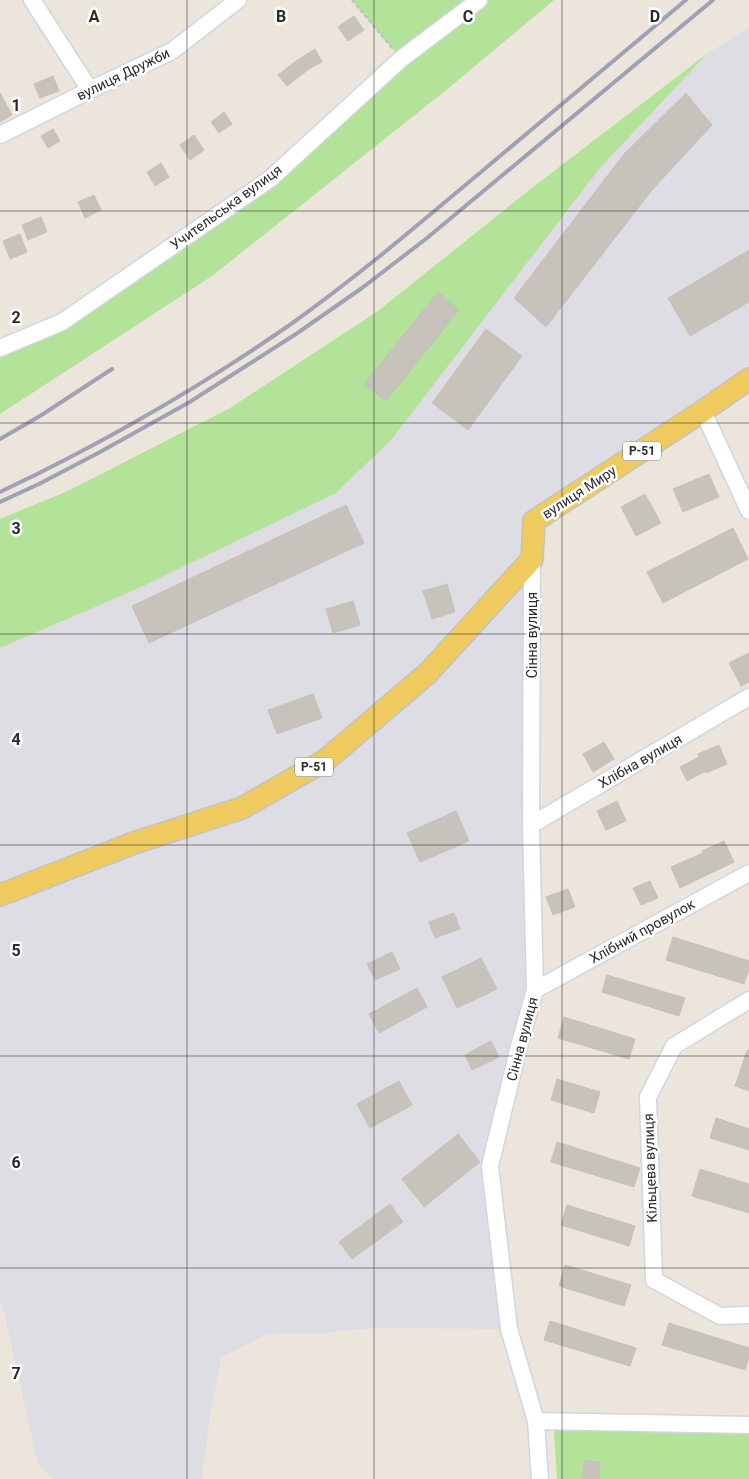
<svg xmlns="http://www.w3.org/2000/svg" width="749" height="1479" viewBox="0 0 749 1479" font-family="Roboto,sans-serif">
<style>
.industrial{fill:#dfdde4}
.green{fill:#b3e299}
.building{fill:#c7c2bc;stroke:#c7c1b6}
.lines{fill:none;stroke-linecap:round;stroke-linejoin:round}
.minor-casing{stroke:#d1d5e3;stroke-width:19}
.major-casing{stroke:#c3c3c3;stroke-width:24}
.path{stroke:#c3c3c3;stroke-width:2.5;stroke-dasharray:4 2.5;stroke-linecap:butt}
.minor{stroke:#fff;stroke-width:16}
.major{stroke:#efca5e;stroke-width:21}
.rail{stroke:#9fa2b4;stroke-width:4}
.grid{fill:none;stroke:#2a2a2a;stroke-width:1;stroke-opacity:0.55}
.labels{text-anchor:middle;stroke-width:5;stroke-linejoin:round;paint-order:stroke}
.shield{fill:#fff;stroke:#6a6a6a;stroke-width:1}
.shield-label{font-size:12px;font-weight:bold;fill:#2a2a2a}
.street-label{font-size:14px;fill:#2a2a2a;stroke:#fff}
.grid-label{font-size:16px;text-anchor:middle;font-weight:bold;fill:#2a2a2a;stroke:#fff;stroke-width:5;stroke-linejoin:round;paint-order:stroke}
</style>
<rect width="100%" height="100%" fill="#ece5dc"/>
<path class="industrial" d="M 749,28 L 749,379 L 534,521 L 535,990 L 490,1166 L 509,1329 L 374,1328 L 321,1333 L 267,1334 L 221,1358 L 210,1417 L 202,1479 L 54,1479 L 38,1464 L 5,1317 L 0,1301 L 0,648 L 139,588 L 392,439 L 600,168 L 708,53 Z"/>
<path class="green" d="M 352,0 L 554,0 L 445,91 L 212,276 L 0,414 L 0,348 L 62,322 L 270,179 L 401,59 Z
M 708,53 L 600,168 L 392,439 L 336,493 L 139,588 L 0,648 L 0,519 L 68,491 L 230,408 L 378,311 L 528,191 Z
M 554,1431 L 749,1431 L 749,1479 L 557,1479 Z"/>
<path class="building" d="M 354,16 L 364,30 L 348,41 L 338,27 Z
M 315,49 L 322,62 L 309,69 L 287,86 L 278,75 L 296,61 Z
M 53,76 L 59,91 L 40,98 L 34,84 Z
M 0,93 L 12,115 L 0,122 Z
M 686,93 L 712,125 L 652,190 L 546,327 L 514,298 L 624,154 Z
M 224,112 L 232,124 L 219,133 L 211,122 Z
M 53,129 L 60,141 L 48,148 L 41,136 Z
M 194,135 L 204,150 L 190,160 L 180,145 Z
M 161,163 L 169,177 L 155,186 L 147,172 Z
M 94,195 L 101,210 L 85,218 L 78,202 Z
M 41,217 L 47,232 L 28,240 L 22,225 Z
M 20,234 L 27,252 L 10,259 L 3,241 Z
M 749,250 L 749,302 L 690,336 L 668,298 Z
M 438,292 L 459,310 L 386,401 L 364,384 Z
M 486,329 L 522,356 L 468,430 L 432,403 Z
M 709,474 L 719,497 L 683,512 L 673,489 Z
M 645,494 L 661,523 L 636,536 L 621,507 Z
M 346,505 L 364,543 L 149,643 L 132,606 Z
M 733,528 L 748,559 L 663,603 L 647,572 Z
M 447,584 L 455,612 L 432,619 L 423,591 Z
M 353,601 L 360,625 L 333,633 L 326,609 Z
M 749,653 L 749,682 L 741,686 L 729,663 Z
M 313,694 L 322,718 L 277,734 L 268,710 Z
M 604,742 L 614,759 L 593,772 L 583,754 Z
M 719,745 L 727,764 L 706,773 L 706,771 L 687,781 L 680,767 L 699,757 L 698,754 Z
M 617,801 L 626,821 L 606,830 L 597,811 Z
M 456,811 L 469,841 L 420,862 L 407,833 Z
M 724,841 L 734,862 L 680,888 L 671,867 L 703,853 L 702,851 Z
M 650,881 L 658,898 L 641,905 L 633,888 Z
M 568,889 L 575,907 L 553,915 L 546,897 Z
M 454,913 L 460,929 L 435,938 L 429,922 Z
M 673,937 L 749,961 L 749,969 L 744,984 L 666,960 Z
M 392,952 L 400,969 L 375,980 L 367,964 Z
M 481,958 L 497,989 L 457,1008 L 442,977 Z
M 607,975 L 685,998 L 679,1016 L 602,992 Z
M 417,988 L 427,1007 L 379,1033 L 369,1014 Z
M 564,1017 L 635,1039 L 629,1059 L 558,1038 Z
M 491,1041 L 499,1057 L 472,1070 L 465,1055 Z
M 747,1050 L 749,1051 L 749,1091 L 735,1086 Z
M 557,1079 L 600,1092 L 594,1113 L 551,1100 Z
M 399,1081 L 412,1105 L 370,1128 L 357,1104 Z
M 716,1118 L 749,1129 L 749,1150 L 710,1138 Z
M 458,1134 L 480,1162 L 424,1207 L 402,1179 Z
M 557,1142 L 640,1168 L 634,1187 L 551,1162 Z
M 700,1169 L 749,1184 L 749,1213 L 692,1196 Z
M 390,1204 L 403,1222 L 352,1259 L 339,1242 Z
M 567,1205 L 635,1226 L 629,1246 L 561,1225 Z
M 565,1265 L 631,1285 L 624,1306 L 559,1286 Z
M 550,1321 L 636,1348 L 630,1366 L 544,1340 Z
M 669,1323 L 749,1348 L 749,1357 L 745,1370 L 662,1345 Z
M 584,1461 L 600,1462 L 599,1479 L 583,1479 Z"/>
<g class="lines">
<g class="minor-casing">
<path id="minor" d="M 32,0 L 90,90
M 0,135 L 90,90 L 172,51 L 238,0
M 0,348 L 62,322 L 270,179 L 401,59 L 479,0
M 703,411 L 749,511
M 532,559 L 531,825 L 535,990 L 519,1046 L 490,1166 L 509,1329 L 536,1421 L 540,1479
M 531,825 L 749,697
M 535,990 L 749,873
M 749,1000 L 674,1046 L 648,1097 L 654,1280 L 720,1316 L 749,1315
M 536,1421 L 749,1425"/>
</g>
<g class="major-casing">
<path id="major" d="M 0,895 L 134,843 L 242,808 L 326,760 L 428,673 L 532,559 L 534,521 L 703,411 L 749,379"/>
</g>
<path class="path" d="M 352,0 L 393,49"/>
<use href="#minor" class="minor"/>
<use href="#major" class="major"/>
<path class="rail" d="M 0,439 L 40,416 L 112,369
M 0,492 C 101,444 199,388 291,324 C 357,277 419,224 481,172 C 549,115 618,57 686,0
M 0,502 L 39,484 L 100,452 L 188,403 L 296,334 L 362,288 L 427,238 L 713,0"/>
</g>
<path class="grid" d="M 187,0 L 187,1479M 374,0 L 374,1479M 562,0 L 562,1479M 0,211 L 749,211M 0,423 L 749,423M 0,634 L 749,634M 0,845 L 749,845M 0,1056 L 749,1056M 0,1268 L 749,1268"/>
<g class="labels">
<g class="shield">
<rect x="623" y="441.5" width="38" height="19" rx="4"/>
<rect x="295" y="757.5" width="38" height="19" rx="4"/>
</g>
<g class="shield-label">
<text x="642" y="455">Р-51</text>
<text x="314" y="771">Р-51</text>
</g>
<g class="street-label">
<text transform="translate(123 74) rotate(-26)" y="5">вулиця Дружби</text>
<text transform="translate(226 207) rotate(-36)" y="5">Учительська вулиця</text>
<text transform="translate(579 492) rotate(-33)" y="5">вулиця Миру</text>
<text transform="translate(532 635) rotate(-90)" y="5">Сінна вулиця</text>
<text transform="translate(640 761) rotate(-30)" y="5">Хлібна вулиця</text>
<text transform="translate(642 931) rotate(-29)" y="5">Хлібний провулок</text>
<text transform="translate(522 1039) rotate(-75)" y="5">Сінна вулиця</text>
<text transform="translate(650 1168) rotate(-92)" y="5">Кільцева вулиця</text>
</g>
</g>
<g class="grid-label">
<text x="94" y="22">A</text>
<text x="281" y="22">B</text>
<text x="468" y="22">C</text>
<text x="655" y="22">D</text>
<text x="16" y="111">1</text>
<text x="16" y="323">2</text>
<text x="16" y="534">3</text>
<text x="16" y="745">4</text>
<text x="16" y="956">5</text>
<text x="16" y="1168">6</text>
<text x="16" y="1379">7</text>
</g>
</svg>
